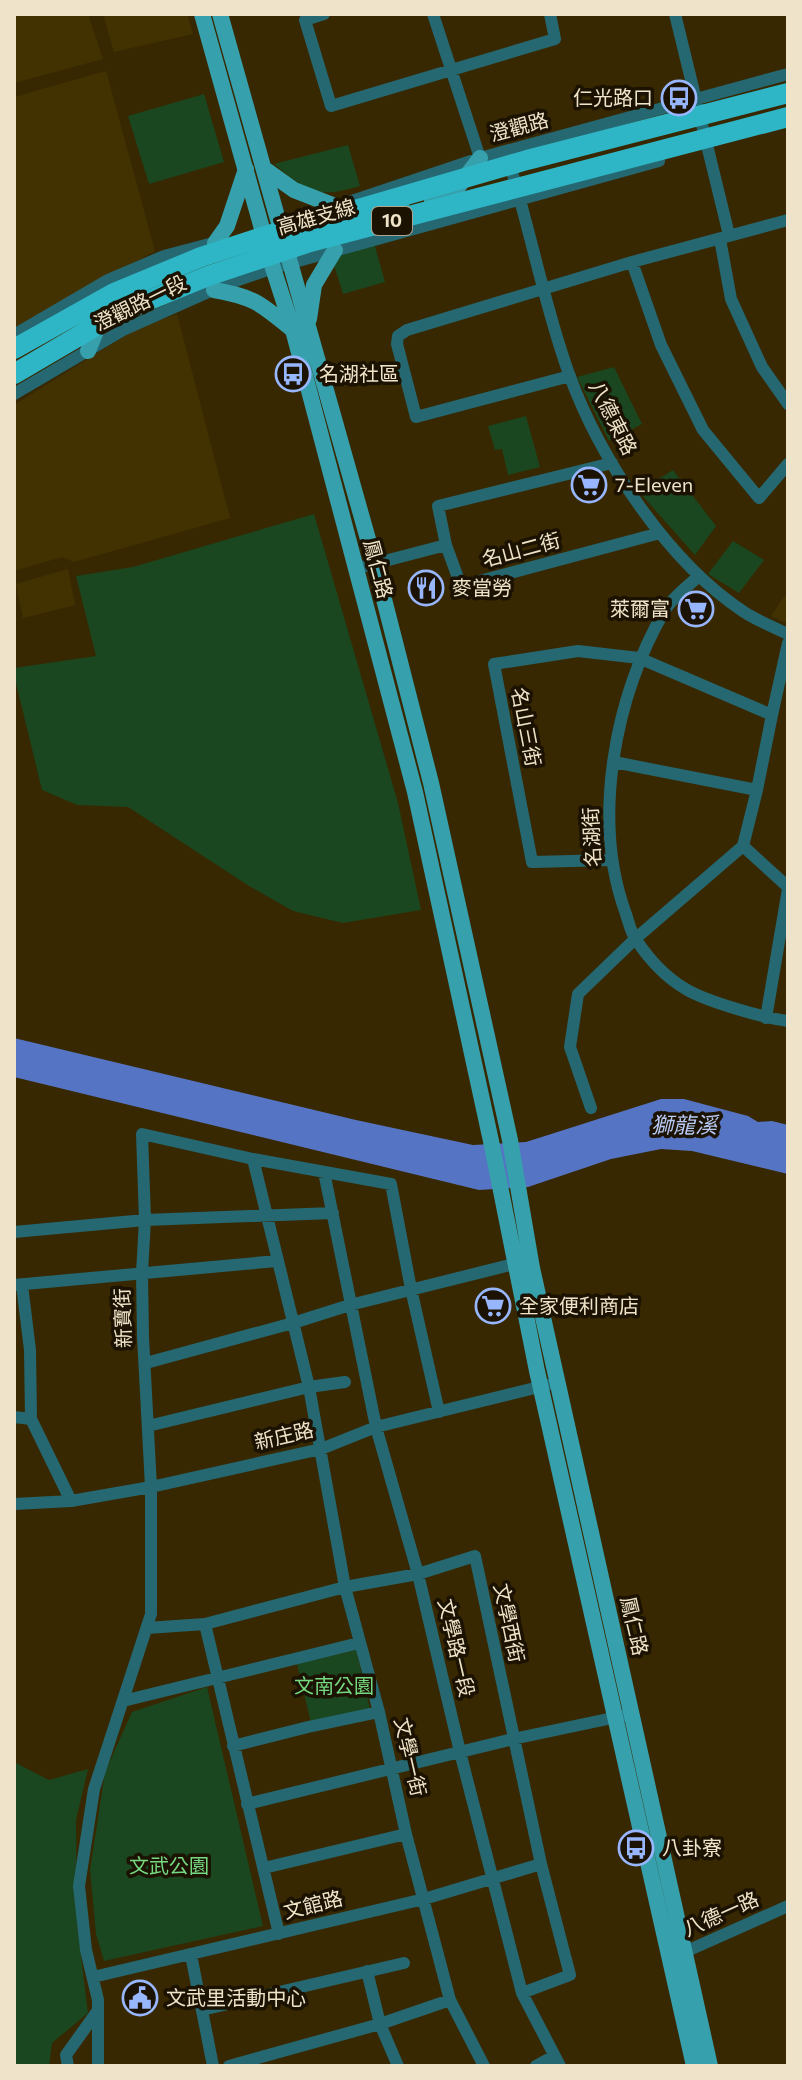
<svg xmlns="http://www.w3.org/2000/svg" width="802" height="2080" viewBox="0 0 802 2080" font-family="Commissioner,'Noto Sans TC',sans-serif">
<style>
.built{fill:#433201}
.green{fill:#1a4620}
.water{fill:#5574c3}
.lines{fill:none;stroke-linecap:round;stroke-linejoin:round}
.minor{stroke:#256871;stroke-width:12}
.major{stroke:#36a0ac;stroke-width:16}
.highway-bridge{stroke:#2fb6c6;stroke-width:20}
.labels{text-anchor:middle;stroke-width:7;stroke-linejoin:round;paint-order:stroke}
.shield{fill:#1b1201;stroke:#afa48d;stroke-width:2}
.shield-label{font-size:18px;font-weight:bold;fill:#efe3c9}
.poi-label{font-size:20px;fill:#efe3c9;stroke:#1b1201;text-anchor:start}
.street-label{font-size:20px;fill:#efe3c9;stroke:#1b1201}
.park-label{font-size:20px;fill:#74d980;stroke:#1b1201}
.water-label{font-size:22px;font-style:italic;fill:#b7c9f4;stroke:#1b1201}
</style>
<rect width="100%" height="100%" fill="#382801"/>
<path class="built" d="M 14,14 L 88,14 L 103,59 L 14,83 Z
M 103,14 L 187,14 L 193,34 L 114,52 Z
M 106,71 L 155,251 L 14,328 L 14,97 Z
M 177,314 L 230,518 L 74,562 L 62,557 L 14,571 L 14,405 L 136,329 Z
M 68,569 L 75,605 L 23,618 L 16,584 Z
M 788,591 L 788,624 L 771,616 Z"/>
<path class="green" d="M 204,94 L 224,162 L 149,184 L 128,116 Z
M 348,145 L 360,186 C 316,199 308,192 274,164 Z
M 374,243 L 385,282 L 343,294 L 333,262 L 337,254 Z
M 614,367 L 642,424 L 609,441 L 577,377 Z
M 526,416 L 540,467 L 508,475 L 502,449 L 495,450 L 488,426 Z
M 673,470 L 716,526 L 695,555 L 639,492 Z
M 314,514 L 398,803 L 421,910 L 343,923 L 293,911 L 249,886 L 128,807 L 77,805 L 42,790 L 14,675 L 14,668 L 96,656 L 76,576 L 133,567 Z
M 733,541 L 764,560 L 739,593 L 708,574 Z
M 356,1650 L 370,1709 L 311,1723 L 297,1664 Z
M 207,1687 L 263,1926 L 104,1961 L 96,1934 L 90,1870 L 105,1772 L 132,1712 Z
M 14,1762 L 49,1780 L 88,1769 L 76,1820 L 77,1923 L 88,2013 L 52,2043 L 49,2066 L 14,2066 Z"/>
<path class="water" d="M 14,1038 L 356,1120 L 473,1145 L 526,1142 L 661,1099 L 684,1099 L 748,1116 L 758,1122 L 772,1121 L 788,1125 L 788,1174 L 692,1151 L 661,1149 L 611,1159 L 528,1187 L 479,1190 L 14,1077 Z"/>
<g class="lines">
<path class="minor" d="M 324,14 L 305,20 L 331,106 L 555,39 L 550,14
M 433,14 L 480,158
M 675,14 L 729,235
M 509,162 C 531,232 544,305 569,374 C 600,459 668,562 744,612 C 758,621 773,627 788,634
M 346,203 L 480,158 L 788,74
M 720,239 L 731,299 L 762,367 L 788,404
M 632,262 L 661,345 L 703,430 L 759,498 L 788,464
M 14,335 L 108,280 L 164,256 L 217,242
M 570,376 L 416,417 L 397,344 L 398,336 L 407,330 L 632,262 L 788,220
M 14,394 L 123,330 L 224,285 L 273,268 L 659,161
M 612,463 L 438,506 L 446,545 L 461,586 L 660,533
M 358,568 L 446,545
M 699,576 C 688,586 673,597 665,610 C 615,694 591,820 626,914 C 629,923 631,934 637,941 C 649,959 666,977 684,988 C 704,1001 764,1018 788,1021
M 772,715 L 788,643
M 743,846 L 757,790
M 612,860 L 532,862 L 494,664 L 578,651 L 639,658 L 772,715 L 757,790 L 614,762
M 766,1018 L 788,889
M 591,1108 L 570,1047 L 578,994 L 635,939 L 743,846 L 788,887
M 253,1159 L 309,1387 L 345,1587 L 379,1712 L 406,1834 L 450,2000 L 484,2066
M 324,1172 L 376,1427 L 418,1574 L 460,1752 L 522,1993 L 560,2066
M 14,1232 L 145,1220 L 333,1213
M 14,1285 L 277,1261
M 22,1285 L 30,1350 L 31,1419 L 71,1501
M 146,1363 L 293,1323 L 350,1305 L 514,1264
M 14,1417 L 31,1419
M 148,1426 L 309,1387 L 345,1382
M 14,1504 L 71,1501 L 151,1487 L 321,1449 L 376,1427 L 547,1385
M 205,1624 L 279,1934
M 147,1628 L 205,1624 L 345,1587 L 418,1574 L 475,1556 L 541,1864 L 570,1975 L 522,1993
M 123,1701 L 359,1643
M 233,1746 L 308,1727 L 379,1712
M 247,1804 L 513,1739 L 622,1716
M 264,1868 L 406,1834
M 191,1955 L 213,2066
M 678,1955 L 788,1906
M 367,1971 L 380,2024 L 398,2066
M 93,1977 L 424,1899 L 541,1864
M 202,2010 L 404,1963
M 68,2066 L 66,2055 L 96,2013
M 98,2066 L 98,2000 L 86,1950 L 79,1886 L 94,1789 L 151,1614 L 151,1487 L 143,1337 L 142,1273 L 145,1220 L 142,1134 L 253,1159 L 391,1184 L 411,1289 L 439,1412
M 229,2066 L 380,2024 L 450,2000
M 536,2066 L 554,2056"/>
<path class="major" d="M 202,14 L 273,268 L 293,330 L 415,792 L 491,1141 L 537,1371 L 694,2066
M 220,14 L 375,564 L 431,783 L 510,1140 L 532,1268 L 710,2066
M 266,170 L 294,190 L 335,206
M 432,200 L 452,195 L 480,158
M 351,221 L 402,208
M 215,243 L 227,226 L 246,169
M 214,290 C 255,297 261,304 293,330
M 309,319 L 314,285 L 335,250
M 88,351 L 101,319"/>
<path class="highway-bridge" d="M 14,349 L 114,293 L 201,257 L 265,236 L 527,160 L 788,93
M 14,374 L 118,313 L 208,276 L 310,242 L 788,117"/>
</g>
<defs>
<g id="bus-ring" transform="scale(1.8)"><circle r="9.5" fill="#1b1201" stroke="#98b6fd" stroke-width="1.5"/><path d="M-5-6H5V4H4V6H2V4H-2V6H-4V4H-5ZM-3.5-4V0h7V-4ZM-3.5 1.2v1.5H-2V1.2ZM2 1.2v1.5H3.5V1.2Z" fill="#98b6fd"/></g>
<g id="supermarket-ring" transform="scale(1.8)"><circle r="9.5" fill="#1b1201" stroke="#98b6fd" stroke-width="1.5"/><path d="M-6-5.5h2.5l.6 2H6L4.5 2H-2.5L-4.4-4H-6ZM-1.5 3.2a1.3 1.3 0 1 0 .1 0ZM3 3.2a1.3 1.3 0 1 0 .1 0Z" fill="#98b6fd"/></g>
<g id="restaurant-ring" transform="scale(1.8)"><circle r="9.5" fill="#1b1201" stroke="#98b6fd" stroke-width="1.5"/><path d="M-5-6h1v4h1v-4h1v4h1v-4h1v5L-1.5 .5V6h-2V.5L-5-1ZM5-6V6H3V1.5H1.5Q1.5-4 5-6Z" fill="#98b6fd"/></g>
<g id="civic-ring" transform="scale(1.8)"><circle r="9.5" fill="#1b1201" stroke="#98b6fd" stroke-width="1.5"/><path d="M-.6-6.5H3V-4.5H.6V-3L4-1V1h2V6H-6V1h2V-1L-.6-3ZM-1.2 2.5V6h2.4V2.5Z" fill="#98b6fd"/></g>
</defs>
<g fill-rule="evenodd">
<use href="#bus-ring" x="679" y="98"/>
<use href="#bus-ring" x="293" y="374"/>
<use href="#supermarket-ring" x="589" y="485"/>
<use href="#restaurant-ring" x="426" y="588"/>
<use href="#supermarket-ring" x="696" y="609"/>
<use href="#supermarket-ring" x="493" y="1306"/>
<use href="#bus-ring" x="636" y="1848"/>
<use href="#civic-ring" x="140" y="1998"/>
</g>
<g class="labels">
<rect class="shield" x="372" y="207" width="40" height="28" rx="6"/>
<g class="shield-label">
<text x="392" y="227">10</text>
</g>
<g class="poi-label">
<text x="653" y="105" text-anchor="end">仁光路口</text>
<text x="319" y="381">名湖社區</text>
<text x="615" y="492">7-Eleven</text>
<text x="452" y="595">麥當勞</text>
<text x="670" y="616" text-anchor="end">萊爾富</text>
<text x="519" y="1313">全家便利商店</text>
<text x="662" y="1855">八卦寮</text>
<text x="166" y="2005">文武里活動中心</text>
</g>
<g class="street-label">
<text transform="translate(519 127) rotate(-15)" y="7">澄觀路</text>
<text transform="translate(316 217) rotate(-16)" y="7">高雄支線</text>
<text transform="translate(140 303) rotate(-26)" y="7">澄觀路一段</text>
<text transform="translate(613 418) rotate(63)" y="7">八德東路</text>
<text transform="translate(521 550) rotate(-15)" y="7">名山二街</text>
<text transform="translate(378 569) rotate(75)" y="7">鳳仁路</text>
<text transform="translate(526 727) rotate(79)" y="7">名山三街</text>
<text transform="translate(592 837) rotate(-93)" y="7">名湖街</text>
<text transform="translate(123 1318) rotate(-92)" y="7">新寶街</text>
<text transform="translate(284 1436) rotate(-13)" y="7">新庄路</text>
<text transform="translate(509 1623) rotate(78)" y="7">文學西街</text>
<text transform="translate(634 1626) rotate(77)" y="7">鳳仁路</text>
<text transform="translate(456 1648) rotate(77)" y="7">文學路一段</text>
<text transform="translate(410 1757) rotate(77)" y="7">文學一街</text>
<text transform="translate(313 1905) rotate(-14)" y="7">文館路</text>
<text transform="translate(721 1914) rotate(-24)" y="7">八德一路</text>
</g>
<g class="park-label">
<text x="334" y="1693">文南公園</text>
<text x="169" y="1873">文武公園</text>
</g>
<g class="water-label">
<text x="684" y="1133">獅龍溪</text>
</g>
</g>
<rect width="802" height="2080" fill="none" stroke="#efe3c9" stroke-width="32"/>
</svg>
